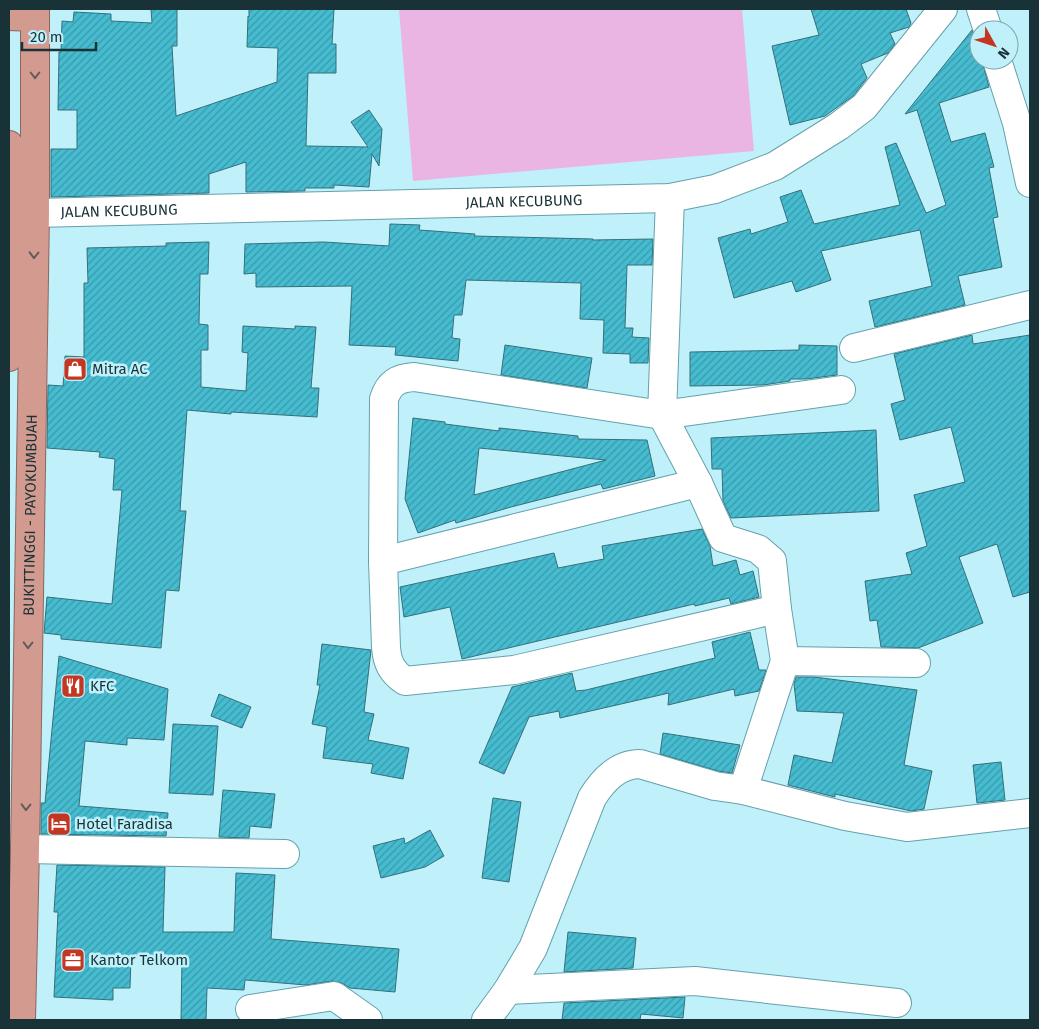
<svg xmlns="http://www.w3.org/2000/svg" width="1039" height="1029" viewBox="0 0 1039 1029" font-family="'Fira Sans',sans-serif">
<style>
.pitch{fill:#eab5e2}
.building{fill:url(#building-hatch);stroke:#33707b;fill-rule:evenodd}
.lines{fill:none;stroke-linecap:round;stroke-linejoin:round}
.minor-casing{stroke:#64a1ac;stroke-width:30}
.trunk-casing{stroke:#8b665f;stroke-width:30}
.minor{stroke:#fff;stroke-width:28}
.trunk{stroke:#d39b90;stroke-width:28}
.oneway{stroke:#635c5b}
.labels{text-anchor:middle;stroke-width:5;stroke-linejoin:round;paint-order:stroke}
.street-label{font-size:15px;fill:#193237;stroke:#c0f1fb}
.poi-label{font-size:15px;fill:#193237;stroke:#c0f1fb;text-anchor:start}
</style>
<defs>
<pattern id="building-hatch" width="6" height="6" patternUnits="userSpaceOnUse" patternTransform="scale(1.25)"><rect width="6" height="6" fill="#46bcd0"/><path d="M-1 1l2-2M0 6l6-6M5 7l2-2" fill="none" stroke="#3a99aa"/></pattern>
</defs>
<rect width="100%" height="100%" fill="#c0f1fb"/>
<path class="pitch" d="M 399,9 L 742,9 L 754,151 L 413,181 Z"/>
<path class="building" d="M 151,9 L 177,9 L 177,46 L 172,46 L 176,116 L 277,82 L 278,48 L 247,47 L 248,16 L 249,17 L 249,9 L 334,9 L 332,44 L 336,44 L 336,73 L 308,73 L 306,146 L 368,147 L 351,122 L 369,110 L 382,129 L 379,166 L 372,154 L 369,187 L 334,185 L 334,188 L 305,188 L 305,191 L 246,192 L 246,162 L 209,174 L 209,193 L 51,197 L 51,149 L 77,149 L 77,110 L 58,110 L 59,52 L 61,52 L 62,21 L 73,22 L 74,12 L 111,14 L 111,21 L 152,23 Z
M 811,9 L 906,9 L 911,23 L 909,27 L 890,33 L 895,44 L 888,53 L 861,64 L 867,78 L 853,96 L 825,116 L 790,125 L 772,46 L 819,35 Z
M 972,30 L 977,41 L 979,60 L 982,60 L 989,87 L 939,103 L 951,142 L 985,133 L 994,167 L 989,168 L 998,217 L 993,218 L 1002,267 L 958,276 L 965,305 L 875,327 L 869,301 L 932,286 L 920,230 L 821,251 L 831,280 L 796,292 L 792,281 L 734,298 L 718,238 L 750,229 L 751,234 L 788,222 L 780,197 L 801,190 L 814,224 L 900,205 L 885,147 L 896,143 L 926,213 L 946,205 L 917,110 L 905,114 Z
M 390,224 L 420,225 L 419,230 L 475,234 L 474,236 L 593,239 L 593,240 L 653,239 L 652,265 L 627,265 L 625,328 L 633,328 L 632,337 L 649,338 L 648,363 L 630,363 L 630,354 L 603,353 L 604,320 L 580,319 L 581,283 L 466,280 L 462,315 L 454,315 L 452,338 L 460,339 L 458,361 L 395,355 L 396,347 L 349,345 L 352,286 L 256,287 L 256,273 L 244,274 L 245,244 L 324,242 L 389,246 Z
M 209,242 L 208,274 L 200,274 L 199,324 L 208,325 L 208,350 L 201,350 L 201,387 L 246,391 L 248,353 L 242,352 L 243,326 L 295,329 L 295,326 L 316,327 L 311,388 L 319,388 L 317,417 L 231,412 L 231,414 L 187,410 L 180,511 L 186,511 L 179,591 L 166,590 L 161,648 L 61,639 L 61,635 L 44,633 L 47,597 L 112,604 L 122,490 L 113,490 L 115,459 L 99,457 L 100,452 L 47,448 L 48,385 L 63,386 L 65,356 L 84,357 L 84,283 L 88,283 L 87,248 L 166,246 L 166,243 Z
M 972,335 L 973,344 L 1030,335 L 1030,592 L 1013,597 L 997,544 L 959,557 L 983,623 L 918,648 L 881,647 L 877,620 L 870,621 L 865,581 L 912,574 L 906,553 L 927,546 L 914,495 L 965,482 L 951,427 L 900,440 L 891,404 L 905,400 L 894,354 Z
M 505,345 L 592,358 L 587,388 L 501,375 Z
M 799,345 L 837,346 L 837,375 L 806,379 L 790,379 L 790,381 L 763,385 L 690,386 L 690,352 L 799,350 Z
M 413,418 L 445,422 L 445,424 L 499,431 L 499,428 L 578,436 L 578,439 L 647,440 L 655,476 L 603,489 L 601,484 L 511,507 L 456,523 L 455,520 L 418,533 L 405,499 ZM 479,448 L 541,454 L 606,460 L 474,495 Z
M 876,430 L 879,511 L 731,518 L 723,501 L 722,469 L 712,469 L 711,438 Z
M 702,529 L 710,546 L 713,566 L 736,560 L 740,575 L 753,571 L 759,597 L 731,604 L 729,598 L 695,606 L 694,604 L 462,659 L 450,607 L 404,617 L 400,587 L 554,553 L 558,568 L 604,559 L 602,546 Z
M 750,632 L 759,670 L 766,670 L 759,691 L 735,696 L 734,689 L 668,705 L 669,693 L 560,718 L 559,711 L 529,717 L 504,774 L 479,763 L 512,687 L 572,673 L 576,691 L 586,690 L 715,658 L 712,642 Z
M 322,644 L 371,650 L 364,712 L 374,714 L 368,740 L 409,748 L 403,779 L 371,773 L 373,764 L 323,758 L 327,727 L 312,724 L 320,685 L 317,685 Z
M 59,656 L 168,689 L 164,740 L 127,738 L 127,745 L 85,741 L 79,806 L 168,813 L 166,836 L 41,834 L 41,803 L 45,803 Z
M 796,677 L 814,677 L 917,690 L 904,765 L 932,771 L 924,809 L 911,811 L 835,794 L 835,797 L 788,785 L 794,755 L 832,763 L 844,713 L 797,711 L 794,684 Z
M 219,694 L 251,707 L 242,728 L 211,716 Z
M 173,724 L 218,726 L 213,795 L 169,793 Z
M 663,733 L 740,745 L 732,773 L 718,771 L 660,754 Z
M 1001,762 L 1005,800 L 977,803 L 973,765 Z
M 223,790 L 275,794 L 271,828 L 250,826 L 249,838 L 219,837 Z
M 493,798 L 521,802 L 509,882 L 482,878 Z
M 430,830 L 444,856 L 425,867 L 381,878 L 373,846 L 404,838 L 405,844 Z
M 57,865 L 165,867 L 163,932 L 234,932 L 236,873 L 275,875 L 271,939 L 399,949 L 395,992 L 350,988 L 342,983 L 332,981 L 306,985 L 245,980 L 244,990 L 207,988 L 206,1020 L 181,1020 L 182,959 L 131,957 L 130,988 L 113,988 L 113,1000 L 54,997 L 58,912 L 54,912 Z
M 568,932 L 636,938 L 633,968 L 564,972 Z
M 685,997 L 683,1018 L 641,1014 L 640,1020 L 562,1020 L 564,1003 Z"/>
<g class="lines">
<g class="minor-casing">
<g id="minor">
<path d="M 981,9 L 988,30"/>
<path d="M 997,60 L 1017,123 L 1030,183"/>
<path d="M 670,198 L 662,415 L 698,483 L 723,538 L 758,549 L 772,561 L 777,609 L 785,661 L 743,790"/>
<path id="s1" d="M 35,213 L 670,198 L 715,189 L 775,166 L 839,126 L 864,107 L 943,9"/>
<path d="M 854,348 L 1030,305"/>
<path d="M 383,561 L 698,483"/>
<path d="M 777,609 L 514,670 L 405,681 C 392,672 387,663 386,647 L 383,561 L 384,399 C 389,383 398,378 414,377 L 662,415 L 841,390"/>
<path d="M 785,661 L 916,663"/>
<path d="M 25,849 L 285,854"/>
<path d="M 508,990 L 695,981 L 897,1003"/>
<path d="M 250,1009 L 334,996 L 368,1020"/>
<path d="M 486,1020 L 508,990 L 533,948 L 592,798 C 603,780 618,764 640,764 L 715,786 L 743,790 L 845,816 L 907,827 L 1030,813"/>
</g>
</g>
<g class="trunk-casing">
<g id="trunk">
<path d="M 9,16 L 35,17"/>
<path d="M 9,145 L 12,276 L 9,357"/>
<path id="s2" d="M 21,1020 L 25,849 L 35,213 L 35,9"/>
</g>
</g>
<use href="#minor" class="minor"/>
<use href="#trunk" class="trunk"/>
</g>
<defs><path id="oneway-chevron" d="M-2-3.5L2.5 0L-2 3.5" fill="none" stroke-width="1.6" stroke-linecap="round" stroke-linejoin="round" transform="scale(1.25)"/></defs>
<g class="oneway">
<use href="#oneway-chevron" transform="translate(35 75) rotate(90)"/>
<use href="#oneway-chevron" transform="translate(34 255) rotate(91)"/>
<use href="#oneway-chevron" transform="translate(28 645) rotate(91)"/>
<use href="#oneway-chevron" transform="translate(26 807) rotate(91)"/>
</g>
<defs>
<g id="shop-square" transform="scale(1.25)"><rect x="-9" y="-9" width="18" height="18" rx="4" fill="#c23622" stroke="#c0f1fb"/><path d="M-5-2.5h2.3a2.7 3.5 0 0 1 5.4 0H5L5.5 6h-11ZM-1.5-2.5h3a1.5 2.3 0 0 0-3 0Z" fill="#fff"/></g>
<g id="restaurant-square" transform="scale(1.25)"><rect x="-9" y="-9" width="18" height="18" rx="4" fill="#c23622" stroke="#c0f1fb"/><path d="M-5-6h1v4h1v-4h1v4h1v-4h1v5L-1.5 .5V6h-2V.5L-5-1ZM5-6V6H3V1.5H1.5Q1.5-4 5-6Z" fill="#fff"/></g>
<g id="hotel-square" transform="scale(1.25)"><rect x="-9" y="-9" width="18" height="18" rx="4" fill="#c23622" stroke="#c0f1fb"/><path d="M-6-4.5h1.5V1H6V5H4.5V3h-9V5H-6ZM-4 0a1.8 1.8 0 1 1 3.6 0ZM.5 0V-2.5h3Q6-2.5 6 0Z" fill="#fff"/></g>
<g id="office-square" transform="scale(1.25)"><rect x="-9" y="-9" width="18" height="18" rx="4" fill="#c23622" stroke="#c0f1fb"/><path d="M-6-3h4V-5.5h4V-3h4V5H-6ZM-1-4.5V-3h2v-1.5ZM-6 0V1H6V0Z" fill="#fff"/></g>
</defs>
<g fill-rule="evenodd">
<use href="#shop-square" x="75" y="369"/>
<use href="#restaurant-square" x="73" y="686"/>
<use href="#hotel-square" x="59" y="824"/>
<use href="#office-square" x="73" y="960"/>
</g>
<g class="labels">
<g class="street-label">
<text dy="5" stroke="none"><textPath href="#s1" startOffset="489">JALAN KECUBUNG</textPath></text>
<text dy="5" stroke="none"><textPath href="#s1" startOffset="84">JALAN KECUBUNG</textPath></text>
<text dy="5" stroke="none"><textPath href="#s2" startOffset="505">BUKITTINGGI - PAYOKUMBUAH</textPath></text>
</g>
<g class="poi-label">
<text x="92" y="374">Mitra AC</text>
<text x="90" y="691">KFC</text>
<text x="76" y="829">Hotel Faradisa</text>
<text x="90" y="965">Kantor Telkom</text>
</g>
</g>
<rect width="1039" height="1029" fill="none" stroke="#193237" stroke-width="20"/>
<g transform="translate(994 45) rotate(130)"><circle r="24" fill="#c0f1fb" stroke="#7da5ad"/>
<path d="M0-4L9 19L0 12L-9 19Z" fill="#c23622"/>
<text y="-8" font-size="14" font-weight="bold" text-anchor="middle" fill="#193237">N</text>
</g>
<path d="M22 42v8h74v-8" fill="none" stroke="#193237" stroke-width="2.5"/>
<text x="30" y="42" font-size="15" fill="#193237" stroke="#c0f1fb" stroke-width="4" paint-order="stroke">20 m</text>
</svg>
